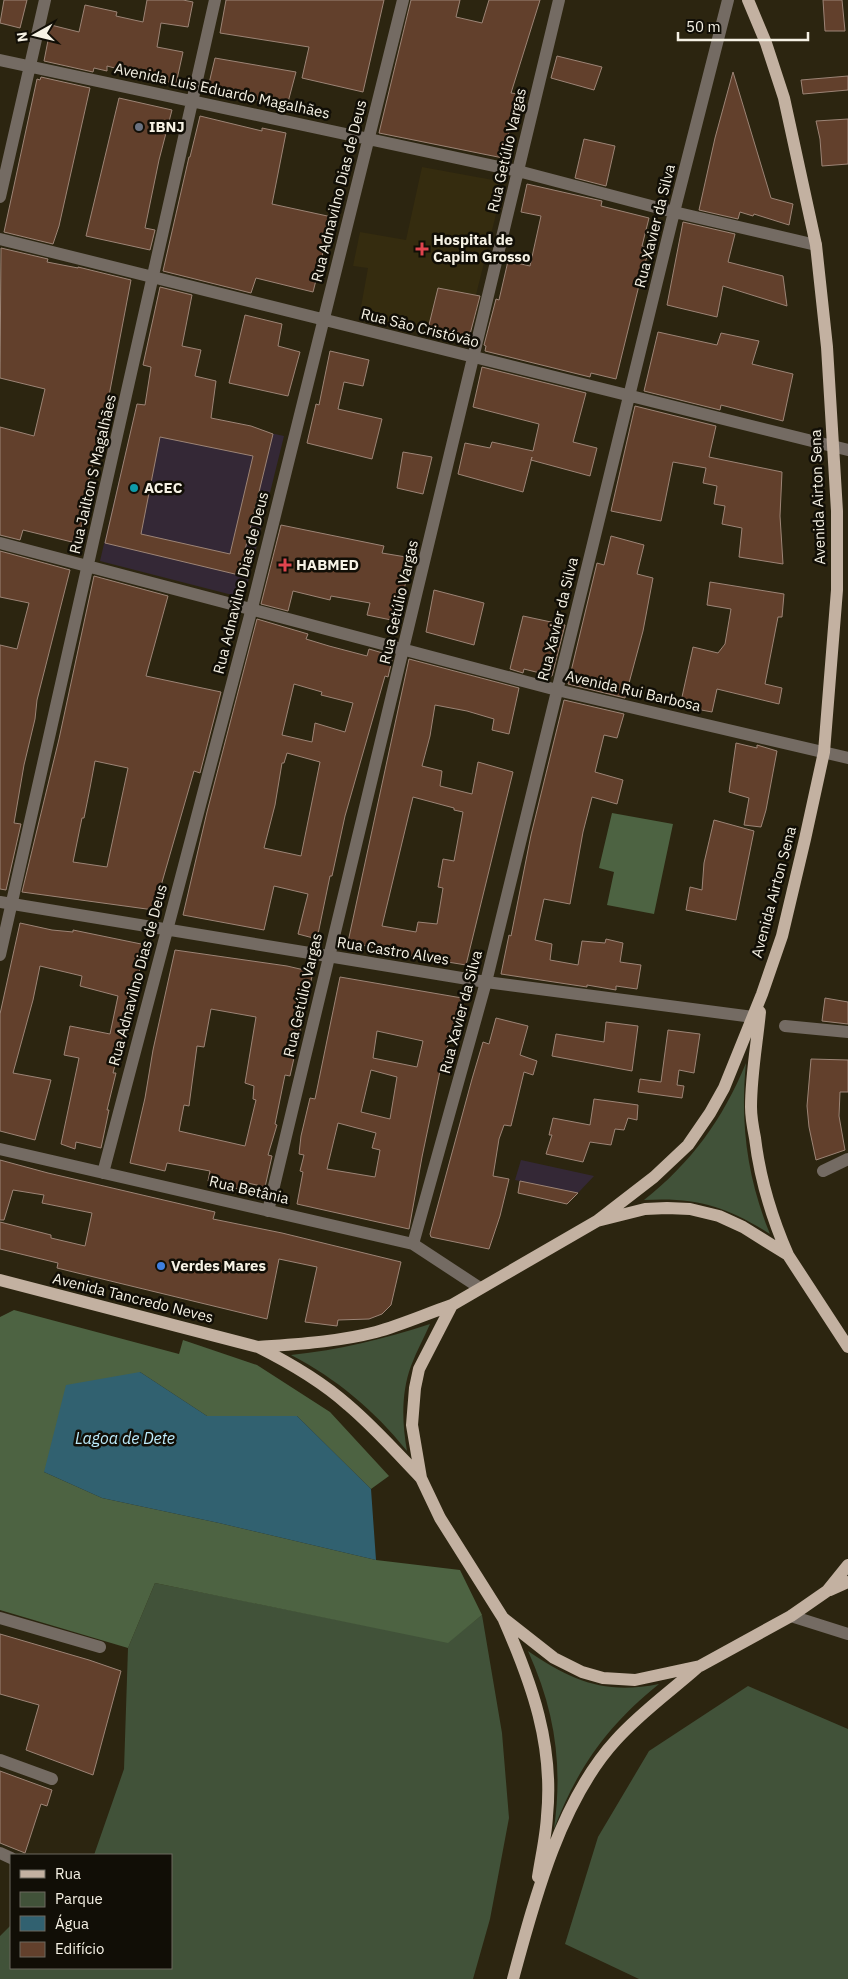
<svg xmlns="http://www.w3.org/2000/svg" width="848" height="1979" viewBox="0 0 848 1979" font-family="'IBM Plex Sans',sans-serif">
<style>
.built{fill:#352c0f}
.education{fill:#342836}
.green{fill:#415239}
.forest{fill:#4d6342}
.water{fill:#316170}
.building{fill:#62402c;stroke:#9c8476;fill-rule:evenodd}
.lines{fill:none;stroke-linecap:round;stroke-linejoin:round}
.street{stroke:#746b63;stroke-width:12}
.primary{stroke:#c3b1a1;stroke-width:12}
.worship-dot{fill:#6b7280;stroke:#110e06;stroke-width:2}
.health-dot{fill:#e0444e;stroke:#110e06;stroke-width:2}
.culture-dot{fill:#0f9aa8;stroke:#110e06;stroke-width:2}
.shop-dot{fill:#3f7fe0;stroke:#110e06;stroke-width:2}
.labels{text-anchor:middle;stroke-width:5;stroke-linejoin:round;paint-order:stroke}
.street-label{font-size:15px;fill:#f6f2e5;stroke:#110e06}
.poi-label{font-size:15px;font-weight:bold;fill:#f6f2e5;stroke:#110e06;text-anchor:start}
.water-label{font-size:16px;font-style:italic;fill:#bdebfb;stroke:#110e06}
</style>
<rect width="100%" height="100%" fill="#2c2510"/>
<path class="built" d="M 422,167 L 504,182 L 476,295 L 438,288 L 427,333 L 359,318 L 368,268 L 353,266 L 360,232 L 406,240 Z"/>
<path class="education" d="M 137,404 L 284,436 L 244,598 L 100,561 Z
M 521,1160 L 594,1176 L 578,1193 L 515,1180 Z"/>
<path class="green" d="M 746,1063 C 740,1123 747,1178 770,1234 C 726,1206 696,1197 644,1200 C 691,1163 723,1119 746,1063 Z
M 430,1324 C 424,1338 416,1352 411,1366 C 401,1393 402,1423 407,1451 C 374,1410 337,1379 291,1355 C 339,1350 384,1339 430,1324 Z
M 155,1583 L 448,1642 L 482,1615 L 502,1733 L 509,1818 L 490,1919 L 473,1979 L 0,1979 L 0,1936 L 11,1925 L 11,1968 L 171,1968 L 171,1855 L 94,1855 L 124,1769 L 128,1648 Z
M 528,1651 C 572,1681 605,1695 659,1684 C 608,1725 577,1768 554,1829 C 563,1764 555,1711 528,1651 Z
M 748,1686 L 848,1729 L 848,1979 L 639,1979 L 565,1944 L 598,1837 L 649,1751 Z"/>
<path class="forest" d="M 612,813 L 673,824 L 654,914 L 607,905 L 614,872 L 599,868 Z
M 14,1310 L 179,1354 L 183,1340 L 257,1365 L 330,1412 L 389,1476 L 371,1489 L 297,1416 L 207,1416 L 140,1372 L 44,1472 L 102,1498 L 219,1523 L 376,1560 L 460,1570 L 482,1615 L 448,1643 L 155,1583 L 128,1648 L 0,1610 L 0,1317 Z"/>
<path class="water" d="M 140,1372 L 207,1416 L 297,1416 L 371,1489 L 376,1560 L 219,1523 L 102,1498 L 44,1472 L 66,1385 Z"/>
<path class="building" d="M 4,0 L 27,0 L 20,28 L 0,23 Z
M 147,0 L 183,0 L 193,2 L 188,27 L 161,23 L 157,47 L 183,52 L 176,84 L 107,66 L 107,71 L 94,68 L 93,72 L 44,61 L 51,25 L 79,32 L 85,5 L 117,12 L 116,16 L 143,22 Z
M 226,0 L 384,0 L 363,92 L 302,78 L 309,47 L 220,33 Z
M 411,0 L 460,0 L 456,17 L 482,23 L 489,0 L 540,0 L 511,93 L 518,94 L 503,158 L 379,133 Z
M 823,0 L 842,0 L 845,31 L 825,31 Z
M 557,56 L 602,67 L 594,90 L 551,78 Z
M 215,58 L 296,72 L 287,106 L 207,92 Z
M 733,72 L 771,198 L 793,204 L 789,225 L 754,214 L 753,216 L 740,212 L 738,219 L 699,210 L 715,138 Z
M 848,76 L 848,90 L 803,94 L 801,80 Z
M 41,77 L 90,88 L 59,226 L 53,244 L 4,232 L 37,79 L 40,80 Z
M 119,98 L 172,110 L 159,160 L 145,228 L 155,230 L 150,250 L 86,236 Z
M 200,116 L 262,131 L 262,128 L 286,133 L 272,204 L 332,217 L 313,292 L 256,278 L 251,293 L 163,271 L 189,157 L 190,157 Z
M 848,119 L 848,164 L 822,166 L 820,139 L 816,121 Z
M 584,139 L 615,146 L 606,186 L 575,178 Z
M 527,184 L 602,201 L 601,206 L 649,218 L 642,246 L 650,248 L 643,269 L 616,379 L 591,373 L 590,377 L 485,351 L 486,346 L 484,345 L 496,299 L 499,300 L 508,261 L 530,266 L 541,216 L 521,212 Z
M 683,222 L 735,234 L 728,262 L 783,276 L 787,306 L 723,286 L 717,317 L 667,305 Z
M 1,248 L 48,259 L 47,262 L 78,268 L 78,267 L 131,280 L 108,401 L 84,500 L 89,501 L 76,543 L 23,530 L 20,540 L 0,535 L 0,427 L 34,436 L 45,389 L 0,378 Z
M 160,287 L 192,295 L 182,346 L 201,350 L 195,376 L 216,381 L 211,418 L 251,426 L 273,434 L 239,575 L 105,543 L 137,404 L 145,405 L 151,367 L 143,365 ZM 160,437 L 253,456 L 230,554 L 141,534 Z
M 438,288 L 480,296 L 468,342 L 427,333 Z
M 245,315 L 282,324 L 278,346 L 300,352 L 288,396 L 229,383 Z
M 658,332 L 717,345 L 721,333 L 759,341 L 752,364 L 793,374 L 783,421 L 721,405 L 720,410 L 644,391 Z
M 330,351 L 369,360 L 363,386 L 344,382 L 338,409 L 382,419 L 372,459 L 307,443 L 316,404 L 319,405 Z
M 482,367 L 586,393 L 573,442 L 597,448 L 590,476 L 531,460 L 532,457 L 523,492 L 458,474 L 465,443 L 490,448 L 492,442 L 533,451 L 539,424 L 473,407 Z
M 635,406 L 716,426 L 709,457 L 782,472 L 780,516 L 783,564 L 739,557 L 742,528 L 722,524 L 725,506 L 714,504 L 717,486 L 703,483 L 706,468 L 673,462 L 661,521 L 611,511 Z
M 403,452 L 432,457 L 423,494 L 397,488 Z
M 281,525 L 384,546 L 382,553 L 412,558 L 396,621 L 367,615 L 370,603 L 331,596 L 330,600 L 293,591 L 288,611 L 261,604 Z
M 611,536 L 644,545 L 637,574 L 653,578 L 643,631 L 625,698 L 568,684 L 597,563 L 604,565 Z
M 0,551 L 70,570 L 37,700 L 35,719 L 24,765 L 14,823 L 21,824 L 6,890 L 0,889 L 0,645 L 17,649 L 29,603 L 0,597 Z
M 94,576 L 168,596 L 146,676 L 221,692 L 200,773 L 194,771 L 154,910 L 22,892 L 59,739 ZM 95,761 L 128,768 L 107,867 L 73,862 L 82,818 L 84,818 L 90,788 Z
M 710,582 L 784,594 L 782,617 L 778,617 L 765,684 L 782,688 L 779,704 L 717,689 L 712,712 L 680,706 L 693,647 L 718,653 L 725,644 L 731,609 L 707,605 Z
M 434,590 L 484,603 L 474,645 L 426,632 Z
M 523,616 L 565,625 L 552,676 L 524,669 L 523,673 L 510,669 Z
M 257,619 L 308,634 L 306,639 L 329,646 L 367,656 L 369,649 L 393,656 L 388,677 L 385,676 L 345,816 L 332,876 L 330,876 L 317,939 L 298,934 L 308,894 L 274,886 L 264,930 L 183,915 L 207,812 ZM 294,684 L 322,692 L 321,695 L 353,703 L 345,732 L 315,723 L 312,742 L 282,735 ZM 287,753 L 320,762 L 301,856 L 264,848 L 275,805 L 282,763 L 284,763 Z
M 409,659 L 519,688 L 509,734 L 492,730 L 494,719 L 467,711 L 435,705 L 430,736 L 422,766 L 442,771 L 440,786 L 472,794 L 478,762 L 513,772 L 466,965 L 411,956 L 348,942 ZM 413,797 L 454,808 L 454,810 L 463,812 L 454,861 L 443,859 L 438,887 L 443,888 L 437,924 L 418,922 L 416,932 L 382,926 Z
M 564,700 L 624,714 L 617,738 L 604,735 L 595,772 L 623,780 L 617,804 L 592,797 L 583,832 L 570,904 L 544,899 L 535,940 L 552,944 L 550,960 L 578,965 L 582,941 L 605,943 L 606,939 L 623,943 L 620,962 L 641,965 L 637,989 L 616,986 L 616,990 L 587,985 L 587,987 L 501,974 L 509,935 L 511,936 L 531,835 Z
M 736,743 L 757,748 L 757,745 L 777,751 L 766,810 L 761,827 L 744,825 L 749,798 L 729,792 Z
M 714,820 L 754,831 L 736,920 L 686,910 L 690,887 L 702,890 L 704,863 Z
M 20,923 L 52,930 L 73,932 L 73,930 L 146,945 L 113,1073 L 116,1073 L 107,1110 L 109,1110 L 101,1148 L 76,1142 L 75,1149 L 61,1144 L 79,1058 L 64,1055 L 70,1026 L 110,1034 L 118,996 L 80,986 L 82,976 L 40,966 L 33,1000 L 13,1073 L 51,1080 L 35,1140 L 0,1131 L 0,1014 Z
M 175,950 L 287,966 L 313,972 L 290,1076 L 285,1075 L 275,1124 L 277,1125 L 268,1155 L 272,1156 L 265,1187 L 248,1183 L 246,1191 L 208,1181 L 210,1171 L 167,1163 L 165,1171 L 130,1163 L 145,1098 L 153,1050 ZM 211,1009 L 256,1017 L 245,1083 L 254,1086 L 253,1099 L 256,1100 L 245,1146 L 179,1131 L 184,1105 L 189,1106 L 197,1046 L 204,1047 Z
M 340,977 L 462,998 L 440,1071 L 422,1157 L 409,1229 L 297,1204 L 303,1172 L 300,1171 L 304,1155 L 299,1154 L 301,1136 L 310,1098 L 315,1099 ZM 377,1031 L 423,1041 L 417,1067 L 373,1058 ZM 371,1070 L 397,1077 L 390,1119 L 361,1112 ZM 338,1123 L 376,1133 L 372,1148 L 380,1150 L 375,1177 L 327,1169 Z
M 825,998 L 848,1002 L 848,1024 L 822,1021 Z
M 496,1018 L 528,1026 L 520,1055 L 537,1061 L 533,1075 L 524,1072 L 511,1126 L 504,1125 L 499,1139 L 493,1176 L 509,1179 L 500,1216 L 489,1249 L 431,1237 L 430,1234 L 472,1079 L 483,1042 L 489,1044 Z
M 606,1022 L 638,1026 L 632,1071 L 552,1056 L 556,1034 L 604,1042 Z
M 668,1030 L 700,1034 L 694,1073 L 679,1070 L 677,1085 L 684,1086 L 682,1098 L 638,1092 L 640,1079 L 661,1082 Z
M 811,1059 L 848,1060 L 848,1092 L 840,1092 L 839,1116 L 845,1150 L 816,1160 L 809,1127 L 807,1106 Z
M 594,1099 L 638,1105 L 637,1120 L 628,1118 L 624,1130 L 615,1129 L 611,1145 L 590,1142 L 583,1162 L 546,1154 L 552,1135 L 549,1135 L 553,1118 L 590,1125 Z
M 0,1160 L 48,1173 L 215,1212 L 213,1219 L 282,1233 L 401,1262 L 391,1305 L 382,1314 L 369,1319 L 338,1320 L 337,1326 L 305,1322 L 317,1267 L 279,1259 L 267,1319 L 57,1268 L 58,1263 L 0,1249 L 0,1222 L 51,1235 L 51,1238 L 85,1246 L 92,1213 L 42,1203 L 44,1195 L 13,1190 L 4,1220 L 0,1220 Z
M 520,1181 L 578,1193 L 567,1204 L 518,1193 Z
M 0,1634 L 89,1660 L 121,1671 L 93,1775 L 26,1750 L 39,1705 L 0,1694 Z
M 0,1771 L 52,1790 L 47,1806 L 41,1804 L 25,1853 L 0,1843 Z"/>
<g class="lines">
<path class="street" d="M 0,60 L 518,171 L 674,212 L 816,245
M 0,197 L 45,0
M 0,239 L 848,450
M 0,543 L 557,690 L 848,758
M 0,902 L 486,982 L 753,1017
M 0,955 L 215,0
M 785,1026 L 848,1032
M 0,1149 L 413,1244 L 480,1288
M 823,1171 L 848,1159
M 103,1173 L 252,608 L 403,0
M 268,1211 L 559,0
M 413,1244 L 486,982 L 674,212 L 728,0
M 791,1616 L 848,1634
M 0,1618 L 100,1647
M 0,1760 L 52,1779
M 0,1853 L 11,1858"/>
<path class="primary" d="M 760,1012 C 757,1043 751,1075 751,1107 C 751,1117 753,1128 755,1138 C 760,1180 771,1216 788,1255
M 597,1221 L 654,1177 L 688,1145 L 710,1113 L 724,1088 L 762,994 L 782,936 L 805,839 L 824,752 L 837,590 L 837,511 L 827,347 L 816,245 L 784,98 L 766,43 L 748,0
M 0,1280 L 258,1347 C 290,1363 321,1381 348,1405 C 374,1427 397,1453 421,1478
M 258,1347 C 297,1344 337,1342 376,1332 C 401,1325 426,1314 452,1305
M 848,1347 L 788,1255 L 743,1227 L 719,1216 L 690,1209 L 667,1208 L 645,1209 L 597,1221 L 452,1305 L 419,1369 L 415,1388 L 412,1425 L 421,1478 L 440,1518 L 503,1618 L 554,1658 L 582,1672 L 603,1678 L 635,1680 L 700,1666 L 791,1616 L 827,1591 L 848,1565
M 830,1590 L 848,1582
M 504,1620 C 532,1684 554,1745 547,1816 C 546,1836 541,1857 538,1877
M 513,1979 C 534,1901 560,1801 616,1740 C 640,1713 671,1691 698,1667"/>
</g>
<circle class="worship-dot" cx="139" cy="127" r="5"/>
<g class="health-dot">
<path d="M419.5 241.5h5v5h5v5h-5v5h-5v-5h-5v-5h5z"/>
<path d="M282.5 557.5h5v5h5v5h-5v5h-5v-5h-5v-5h5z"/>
</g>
<circle class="culture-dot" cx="134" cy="488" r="5"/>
<circle class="shop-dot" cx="161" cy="1266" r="5"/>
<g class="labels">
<g class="street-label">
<text transform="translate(222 91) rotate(12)" y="5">Avenida Luis Eduardo Magalhães</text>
<text transform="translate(507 150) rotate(-77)" y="5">Rua Getúlio Vargas</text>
<text transform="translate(339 191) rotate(-76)" y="5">Rua Adnavilno Dias de Deus</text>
<text transform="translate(655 226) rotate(-76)" y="5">Rua Xavier da Silva</text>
<text transform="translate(420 328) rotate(14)" y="5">Rua São Cristóvão</text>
<text transform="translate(93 474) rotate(-77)" y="5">Rua Jailton S Magalhães</text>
<text transform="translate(818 497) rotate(-92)" y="5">Avenida Airton Sena</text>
<text transform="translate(241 583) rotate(-76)" y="5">Rua Adnavilno Dias de Deus</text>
<text transform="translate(399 602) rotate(-77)" y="5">Rua Getúlio Vargas</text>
<text transform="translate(558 619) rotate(-76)" y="5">Rua Xavier da Silva</text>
<text transform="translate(633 691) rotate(13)" y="5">Avenida Rui Barbosa</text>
<text transform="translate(774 892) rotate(-75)" y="5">Avenida Airton Sena</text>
<text transform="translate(393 951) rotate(9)" y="5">Rua Castro Alves</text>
<text transform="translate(138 975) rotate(-75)" y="5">Rua Adnavilno Dias de Deus</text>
<text transform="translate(303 995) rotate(-77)" y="5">Rua Getúlio Vargas</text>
<text transform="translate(461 1012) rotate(-75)" y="5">Rua Xavier da Silva</text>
<text transform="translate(249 1190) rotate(13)" y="5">Rua Betânia</text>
<text transform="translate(133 1298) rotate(14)" y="5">Avenida Tancredo Neves</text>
</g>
<g class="poi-label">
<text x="149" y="132">IBNJ</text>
<text x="433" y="245">Hospital de<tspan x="433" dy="17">Capim Grosso</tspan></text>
<text x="144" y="493">ACEC</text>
<text x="296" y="570">HABMED</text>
<text x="171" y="1271">Verdes Mares</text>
</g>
<g class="water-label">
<text x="125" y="1444">Lagoa de Dete</text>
</g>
</g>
<rect x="10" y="1854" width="162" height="115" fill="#110e06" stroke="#6d695f"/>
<rect x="20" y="1870" width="25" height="8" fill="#c3b1a1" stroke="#6d695f"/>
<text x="55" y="1879" font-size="15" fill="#f6f2e5">Rua</text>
<rect x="20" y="1892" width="25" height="15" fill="#415239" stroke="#6d695f"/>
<text x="55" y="1904" font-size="15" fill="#f6f2e5">Parque</text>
<rect x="20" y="1916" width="25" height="15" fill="#316170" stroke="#6d695f"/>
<text x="55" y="1929" font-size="15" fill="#f6f2e5">Água</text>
<rect x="20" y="1942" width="25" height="15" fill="#62402c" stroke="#6d695f"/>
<text x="55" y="1954" font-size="15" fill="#f6f2e5">Edifício</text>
<g transform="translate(35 35) rotate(262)" stroke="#110e06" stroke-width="4" paint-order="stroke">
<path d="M0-4L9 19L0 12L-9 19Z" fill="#f6f2e5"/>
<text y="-8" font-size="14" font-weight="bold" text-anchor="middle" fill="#f6f2e5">N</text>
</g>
<path d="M678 32v8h130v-8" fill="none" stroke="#f6f2e5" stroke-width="2.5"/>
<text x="686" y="32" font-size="15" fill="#f6f2e5" stroke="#110e06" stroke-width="4" paint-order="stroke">50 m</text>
</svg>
